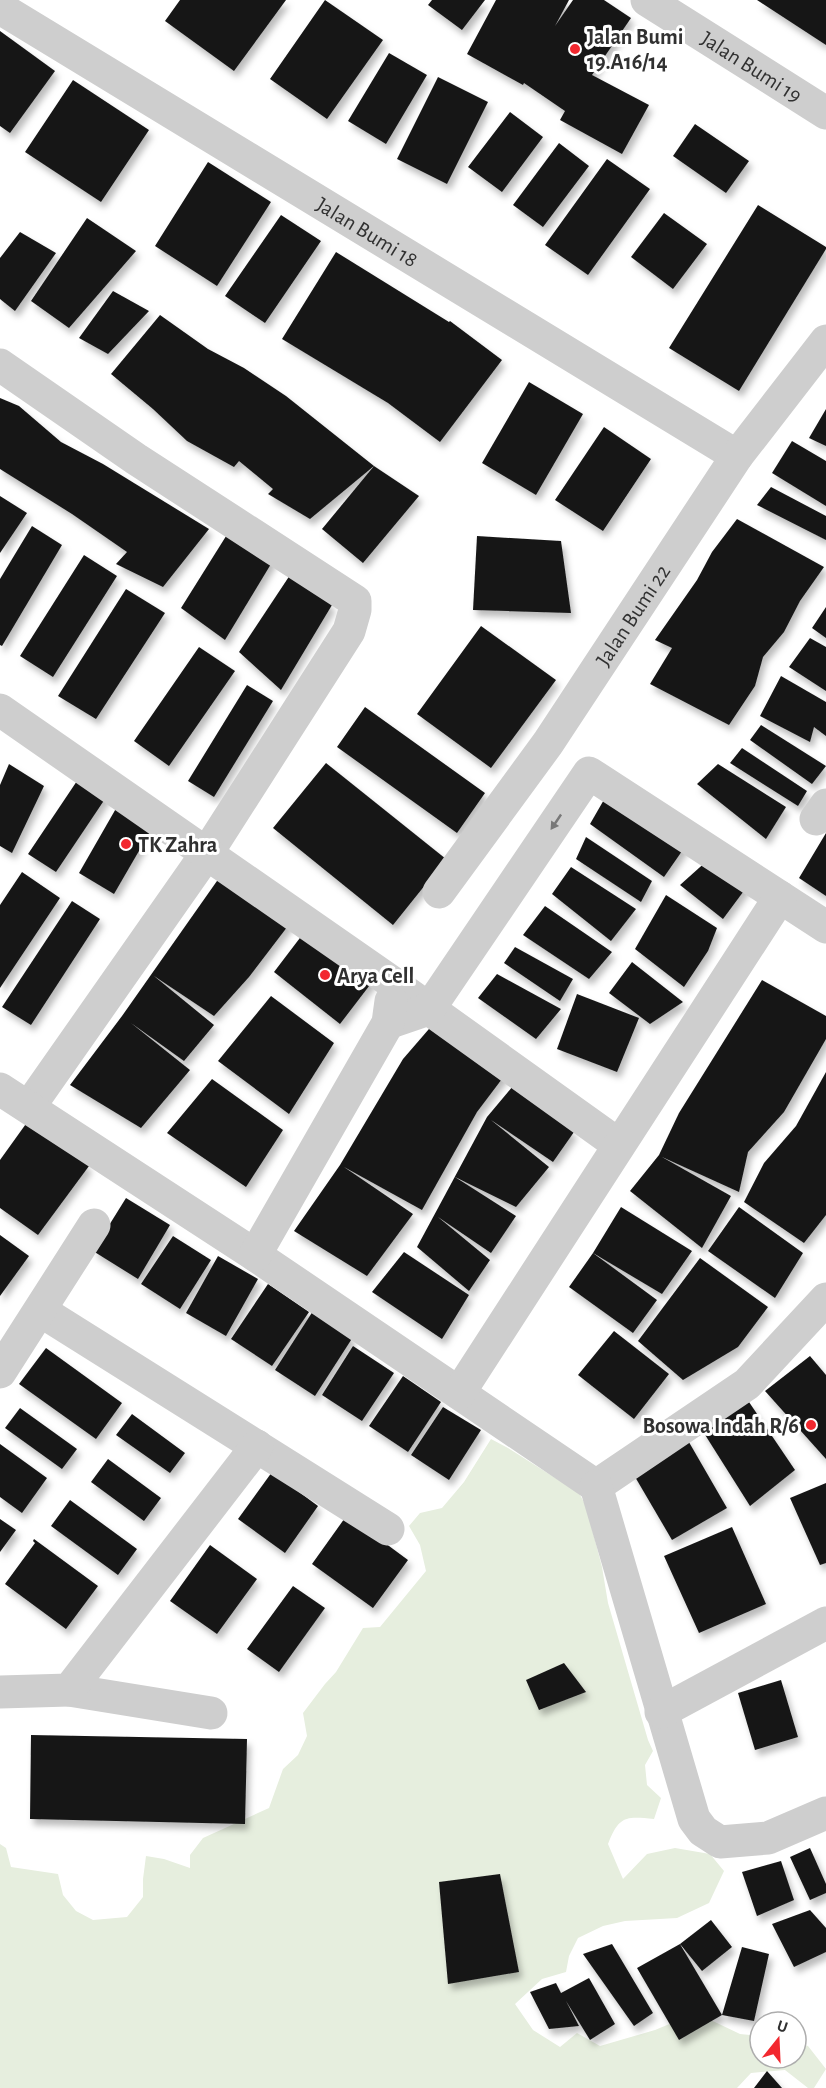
<svg xmlns="http://www.w3.org/2000/svg" width="826" height="2088" viewBox="0 0 826 2088" font-family="'Alegreya Sans',sans-serif">
<style>
.green{fill:#e6eede}
.building{fill:#181818;filter:url(#shadow)}
.lines{fill:none;stroke-linecap:round;stroke-linejoin:round}
.minor{stroke:#cecece;stroke-width:33}
.oneway{fill:#787878}
.poi-dot{fill:#f2282f;stroke:#fff;stroke-width:2}
.labels{text-anchor:middle;stroke-width:6;stroke-linejoin:round;paint-order:stroke}
.poi-label{font-size:22px;font-weight:bold;fill:#313131;stroke:#fff;text-anchor:start}
.street-label{font-size:22px;fill:#313131;stroke:#fff}
</style>
<defs>
<filter id="shadow"><feDropShadow dx="3.5" dy="6" stdDeviation="3" flood-color="#0004"/></filter>
</defs>
<rect width="100%" height="100%" fill="#fff"/>
<path class="green" d="M 491,1439 L 508,1448 L 579,1493 L 586,1506 L 602,1567 L 608,1603 L 648,1740 L 653,1751 L 645,1765 L 647,1785 L 661,1798 L 654,1819 C 625,1816 619,1816 608,1844 L 623,1879 L 647,1854 L 675,1848 L 710,1854 L 724,1871 L 709,1903 L 677,1918 L 625,1921 L 603,1926 L 578,1938 L 569,1956 L 566,1972 L 542,1979 L 515,2004 L 533,2030 L 560,2047 L 577,2033 L 600,2046 L 655,2030 L 696,2013 L 740,2034 L 760,2036 L 760,2058 L 796,2058 L 796,2042 L 808,2046 L 826,2069 L 814,2088 L 808,2088 L 785,2070 L 751,2073 L 737,2088 L 0,2088 L 0,1844 L 6,1848 L 11,1867 L 58,1874 L 63,1895 L 76,1911 L 93,1920 L 127,1917 L 143,1897 L 143,1879 L 146,1856 L 164,1859 L 190,1868 L 190,1855 L 203,1838 L 269,1808 L 283,1769 L 298,1755 L 307,1736 L 303,1713 L 325,1684 L 336,1672 L 363,1628 L 380,1627 L 426,1571 L 420,1545 L 409,1526 L 420,1513 L 442,1508 L 464,1482 Z"/>
<path class="building" d="M 180,0 L 286,0 L 234,71 L 165,21 Z
M 325,0 L 383,40 L 327,119 L 270,79 Z
M 432,0 L 485,0 L 462,30 L 428,5 Z
M 496,0 L 569,0 L 555,26 L 573,0 L 604,0 L 631,18 L 592,75 L 649,105 L 622,154 L 560,120 L 565,111 L 524,83 L 523,85 L 467,54 Z
M 757,0 L 826,0 L 826,45 Z
M 0,31 L 55,71 L 10,133 L 0,126 Z
M 389,53 L 427,75 L 386,144 L 348,121 Z
M 438,77 L 488,102 L 447,184 L 397,159 Z
M 73,80 L 149,130 L 101,202 L 25,152 Z
M 510,112 L 543,137 L 502,192 L 468,167 Z
M 695,124 L 749,161 L 726,193 L 673,156 Z
M 559,143 L 589,166 L 543,227 L 513,205 Z
M 607,159 L 650,189 L 588,275 L 545,245 Z
M 208,162 L 271,202 L 217,286 L 155,246 Z
M 758,205 L 826,247 L 826,249 L 739,391 L 669,348 Z
M 664,213 L 707,244 L 673,289 L 631,257 Z
M 281,215 L 321,241 L 265,323 L 225,296 Z
M 87,218 L 136,251 L 69,328 L 31,301 Z
M 20,232 L 56,253 L 15,311 L 0,299 L 0,258 Z
M 336,252 L 449,322 L 450,321 L 502,360 L 440,442 L 388,403 L 282,339 Z
M 113,291 L 149,311 L 108,354 L 79,338 Z
M 160,315 L 208,349 L 244,368 L 286,396 L 374,466 L 419,496 L 363,563 L 322,529 L 374,466 L 310,519 L 268,494 L 273,489 L 239,461 L 234,467 L 187,441 L 153,409 L 111,374 Z
M 529,382 L 583,414 L 536,495 L 482,463 Z
M 0,398 L 19,406 L 61,442 L 103,464 L 209,529 L 163,587 L 116,564 L 127,552 L 72,514 L 0,469 Z
M 826,409 L 826,446 L 809,438 Z
M 604,427 L 651,459 L 603,531 L 555,500 Z
M 792,441 L 826,461 L 826,506 L 772,473 Z
M 771,487 L 826,516 L 826,540 L 757,505 Z
M 0,496 L 27,513 L 0,553 Z
M 737,519 L 824,567 L 800,601 L 784,632 L 763,657 L 755,686 L 729,725 L 650,684 L 672,648 L 655,640 L 697,580 L 712,552 Z
M 32,526 L 62,545 L 2,646 L 0,645 L 0,579 Z
M 228,533 L 274,559 L 225,640 L 181,608 Z
M 477,536 L 561,541 L 571,613 L 473,610 Z
M 84,555 L 117,576 L 53,677 L 20,656 Z
M 292,572 L 332,605 L 281,690 L 239,652 Z
M 126,589 L 165,613 L 96,719 L 58,696 Z
M 826,607 L 826,638 L 812,628 Z
M 481,626 L 556,680 L 491,768 L 417,714 Z
M 810,638 L 826,647 L 826,691 L 789,667 Z
M 199,647 L 235,671 L 169,766 L 134,741 Z
M 781,676 L 826,702 L 826,736 L 814,727 L 810,742 L 760,716 Z
M 247,685 L 273,701 L 214,797 L 188,781 Z
M 365,707 L 485,793 L 457,833 L 337,747 Z
M 761,725 L 826,766 L 812,784 L 750,740 Z
M 742,748 L 807,791 L 798,806 L 730,763 Z
M 326,763 L 446,859 L 393,925 L 273,828 Z
M 9,764 L 44,786 L 12,853 L 0,846 L 0,785 Z
M 718,764 L 786,807 L 766,839 L 697,784 Z
M 83,772 L 111,790 L 56,872 L 28,854 Z
M 609,791 L 689,841 L 664,877 L 590,824 Z
M 118,805 L 154,825 L 114,894 L 79,873 Z
M 826,833 L 826,896 L 799,878 Z
M 586,837 L 652,881 L 641,902 L 576,859 Z
M 709,859 L 749,884 L 723,919 L 680,885 Z
M 571,867 L 636,909 L 611,941 L 552,894 Z
M 224,871 L 291,922 L 249,977 L 214,1016 L 154,976 L 214,1025 L 184,1061 L 131,1023 L 190,1070 L 141,1128 L 70,1085 L 122,1016 Z
M 22,872 L 60,898 L 0,988 L 0,905 Z
M 666,895 L 717,928 L 708,951 L 684,987 L 635,949 Z
M 72,901 L 100,919 L 31,1025 L 2,1007 Z
M 545,906 L 612,952 L 589,979 L 523,935 Z
M 309,926 L 376,977 L 340,1024 L 274,972 Z
M 515,947 L 573,979 L 560,1001 L 504,963 Z
M 632,962 L 683,1002 L 650,1024 L 609,993 Z
M 497,974 L 561,1009 L 536,1039 L 478,998 Z
M 762,980 L 826,1016 L 826,1039 L 784,1112 L 748,1152 L 739,1192 L 662,1157 L 731,1196 L 702,1248 L 630,1191 L 659,1155 L 679,1113 Z
M 577,994 L 639,1018 L 617,1072 L 557,1049 Z
M 271,996 L 334,1043 L 289,1114 L 218,1061 Z
M 435,1022 L 508,1071 L 477,1112 L 422,1210 L 344,1167 L 413,1214 L 367,1276 L 294,1231 L 340,1165 L 403,1059 Z
M 826,1072 L 826,1215 L 804,1243 L 744,1202 L 764,1163 L 796,1126 Z
M 212,1079 L 283,1130 L 246,1187 L 167,1133 Z
M 513,1086 L 574,1132 L 553,1162 L 491,1120 L 549,1167 L 516,1207 L 455,1177 L 516,1216 L 491,1253 L 438,1217 L 490,1260 L 469,1291 L 417,1247 L 487,1117 Z
M 28,1121 L 89,1166 L 38,1235 L 0,1208 L 0,1160 Z
M 126,1198 L 170,1225 L 138,1279 L 93,1251 Z
M 621,1207 L 692,1251 L 662,1294 L 593,1253 Z
M 739,1207 L 803,1253 L 775,1298 L 708,1251 Z
M 0,1235 L 29,1256 L 0,1296 Z
M 173,1236 L 211,1260 L 180,1309 L 141,1284 Z
M 404,1252 L 469,1295 L 442,1339 L 372,1292 Z
M 593,1253 L 657,1300 L 633,1333 L 569,1287 Z
M 218,1256 L 258,1279 L 226,1336 L 186,1313 Z
M 700,1258 L 768,1307 L 738,1347 L 683,1380 L 638,1341 Z
M 268,1284 L 309,1312 L 272,1366 L 231,1339 Z
M 313,1311 L 353,1337 L 315,1396 L 275,1370 Z
M 614,1331 L 669,1374 L 634,1419 L 578,1375 Z
M 353,1346 L 394,1373 L 362,1421 L 322,1395 Z
M 46,1348 L 122,1403 L 96,1439 L 19,1384 Z
M 810,1356 L 826,1375 L 826,1459 L 765,1391 Z
M 403,1376 L 441,1402 L 408,1452 L 369,1426 Z
M 749,1402 L 795,1470 L 750,1506 L 702,1430 Z
M 443,1407 L 481,1430 L 449,1480 L 411,1455 Z
M 20,1408 L 77,1449 L 62,1469 L 5,1428 Z
M 132,1414 L 185,1453 L 170,1473 L 116,1435 Z
M 686,1437 L 727,1508 L 672,1540 L 631,1470 Z
M 0,1444 L 47,1478 L 22,1513 L 0,1497 Z
M 108,1459 L 161,1498 L 144,1521 L 91,1482 Z
M 272,1472 L 318,1506 L 285,1553 L 238,1519 Z
M 826,1483 L 826,1563 L 820,1565 L 790,1498 Z
M 70,1500 L 137,1549 L 118,1575 L 51,1526 Z
M 347,1515 L 408,1560 L 373,1608 L 312,1564 Z
M 0,1519 L 16,1530 L 0,1552 Z
M 732,1527 L 766,1604 L 699,1633 L 664,1556 Z
M 34,1539 L 98,1586 L 66,1629 L 5,1584 L 35,1543 L 33,1541 Z
M 210,1545 L 257,1579 L 217,1634 L 170,1601 Z
M 293,1586 L 325,1608 L 279,1672 L 247,1649 Z
M 564,1663 L 586,1692 L 539,1710 L 526,1680 Z
M 781,1680 L 798,1737 L 755,1750 L 738,1693 Z
M 31,1735 L 247,1739 L 245,1824 L 30,1819 Z
M 810,1848 L 826,1884 L 826,1893 L 810,1900 L 790,1857 Z
M 781,1861 L 794,1900 L 757,1916 L 742,1872 Z
M 500,1874 L 519,1972 L 448,1984 L 439,1882 Z
M 810,1910 L 826,1928 L 826,1952 L 794,1967 L 772,1924 Z
M 711,1920 L 732,1947 L 702,1971 L 680,1944 Z
M 612,1944 L 653,2013 L 634,2026 L 583,1954 Z
M 680,1944 L 722,2015 L 679,2040 L 637,1968 Z
M 742,1947 L 769,1954 L 754,2021 L 722,2015 Z
M 589,1978 L 615,2024 L 590,2040 L 566,2001 L 579,2026 L 549,2029 L 530,1992 L 556,1983 L 561,1993 Z
M 767,2071 L 782,2088 L 754,2088 Z"/>
<g class="lines">
<g class="minor">
<path id="s1" d="M 647,0 L 826,113"/>
<path id="s2" d="M 0,8 L 737,456"/>
<path d="M 0,365 L 136,459 L 355,601 L 355,610 L 349,631 L 207,853 L 29,1107"/>
<path d="M 0,710 L 393,983 L 619,1145"/>
<path d="M 816,819 L 826,805"/>
<path id="s3" d="M 439,892 L 548,743 L 737,456 L 826,341"/>
<path d="M 388,1023 L 429,1009 L 589,773 L 826,927"/>
<path d="M 0,1089 L 255,1255 L 596,1486 L 747,1384 L 826,1299"/>
<path d="M 255,1255 L 388,1023 L 391,1001"/>
<path d="M 41,1311 L 388,1529"/>
<path d="M 0,1372 L 94,1225"/>
<path d="M 459,1393 L 780,897"/>
<path d="M 596,1486 L 694,1819 L 703,1831 L 720,1842 L 768,1838 L 826,1813"/>
<path d="M 69,1690 L 211,1713"/>
<path d="M 0,1692 L 69,1690 L 257,1446"/>
<path d="M 661,1712 L 826,1623"/>
</g>
</g>
<defs><path id="oneway-solid" d="M-6-.8H1V-3.2L6.5 0L1 3.2V.8H-6Z" transform="scale(1.5)"/></defs>
<use class="oneway" href="#oneway-solid" transform="translate(556 822) rotate(124)"/>
<g class="poi-dot">
<circle cx="575" cy="49" r="6"/>
<circle cx="126" cy="844" r="6"/>
<circle cx="325" cy="975" r="6"/>
<circle cx="811" cy="1425" r="6"/>
</g>
<g class="labels">
<g class="poi-label">
<text x="587" y="44">Jalan Bumi<tspan x="587" dy="25">19.A16/14</tspan></text>
<text x="138" y="852">TK Zahra</text>
<text x="337" y="983">Arya Cell</text>
<text x="799" y="1433" text-anchor="end">Bosowa Indah R/6</text>
</g>
<g class="street-label">
<text dy="8" stroke="none"><textPath href="#s1" startOffset="124">Jalan Bumi 19</textPath></text>
<text dy="8" stroke="none"><textPath href="#s2" startOffset="430">Jalan Bumi 18</textPath></text>
<text dy="8" stroke="none"><textPath href="#s3" startOffset="338">Jalan Bumi 22</textPath></text>
</g>
</g>
<g transform="translate(778 2040) rotate(18)"><circle r="28" fill="#ffffff" stroke="#adadad" stroke-width="1.5"/>
<path d="M0-4.5L10 22L0 15L-10 22Z" fill="#f2282f"/>
<text y="-9" font-size="16" font-weight="bold" text-anchor="middle" fill="#313131">U</text>
</g>
</svg>
